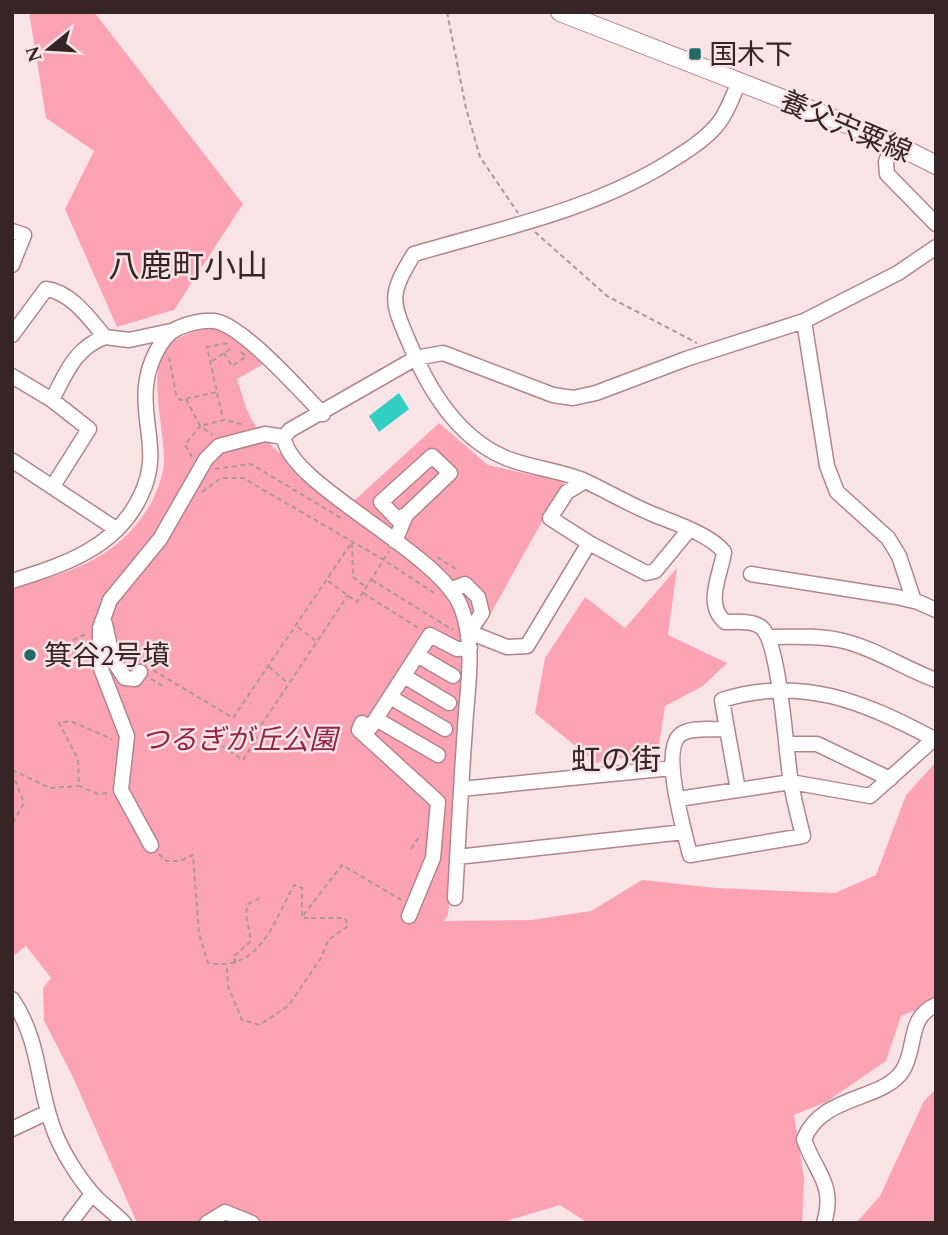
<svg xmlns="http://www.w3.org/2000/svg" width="948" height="1235" viewBox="0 0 948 1235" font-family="Spectral,'Noto Sans JP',serif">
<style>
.green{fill:#fca3b3}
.water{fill:#32cec3}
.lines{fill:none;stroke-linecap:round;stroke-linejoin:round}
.minor-casing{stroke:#b2848c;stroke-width:17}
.major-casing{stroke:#b2848c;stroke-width:20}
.path{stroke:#ab979a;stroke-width:2;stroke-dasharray:5 3.5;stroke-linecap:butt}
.minor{stroke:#fff;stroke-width:14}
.major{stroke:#fff;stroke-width:18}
.poi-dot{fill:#216b66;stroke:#f8e4e7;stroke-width:2.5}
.labels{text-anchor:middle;stroke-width:5;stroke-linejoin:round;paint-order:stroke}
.poi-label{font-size:28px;fill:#372427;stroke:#f8e4e7;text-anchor:start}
.street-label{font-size:28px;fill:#372427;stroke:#f8e4e7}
.park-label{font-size:28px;font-style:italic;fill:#942345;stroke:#f8e4e7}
.neighbourhood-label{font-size:30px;fill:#372427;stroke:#f8e4e7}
.quarter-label{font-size:32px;fill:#372427;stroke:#f8e4e7}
</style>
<rect width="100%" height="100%" fill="#f8e4e7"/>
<path class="green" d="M 29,12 L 94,12 L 243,204 L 174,310 L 117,327 L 65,209 L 94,151 L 46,118 Z
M 214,328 L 236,336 L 267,362 L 237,379 C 242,394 246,412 255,425 C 276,460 321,479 355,500 L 439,423 L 488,465 L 564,482 L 481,631 L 474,652 L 448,915 L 444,921 L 531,920 L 591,911 L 642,880 L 717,888 L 835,893 L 876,875 L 906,795 L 936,762 L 936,1002 L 901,1016 L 886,1061 L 826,1102 L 794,1115 L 804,1178 L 802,1223 L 588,1223 L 560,1205 L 500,1223 L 137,1223 L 72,1075 L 44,1021 L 43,988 L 51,978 L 26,946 L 12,957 L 12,589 C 70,572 117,560 150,505 C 156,495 163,475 164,464 C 165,408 129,336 214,328 Z
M 677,568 L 668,635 L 727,663 L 703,686 L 665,706 L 658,751 L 596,763 L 535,713 L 545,658 L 585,597 L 625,628 Z
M 936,1089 L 936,1223 L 856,1223 L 880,1196 L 924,1101 Z"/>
<path class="water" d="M 399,393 L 409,409 L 379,432 L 369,416 Z"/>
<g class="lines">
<g class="minor-casing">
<path id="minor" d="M 739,82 C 733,95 727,114 717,125 C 703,142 680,155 661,167 C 584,212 499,229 414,254 C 387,297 392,302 411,347 C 430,392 460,439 506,458 C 531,468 558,470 583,480 C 607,491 630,505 655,515 C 675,523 711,535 724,552 C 721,574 704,604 725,622 C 737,622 753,620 762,628 C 780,644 786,755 791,783 C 794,801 799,819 803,836 L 690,855 C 685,833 658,745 683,733 C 693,727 715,730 727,729 L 722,700 C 801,675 865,702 934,739
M 893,143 L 886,162 L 887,174 L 936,224
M 12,231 L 24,235 L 12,265
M 804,321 L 827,466 L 837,492 L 888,538 L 899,556 L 914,601
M 12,335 L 46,289 C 71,292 89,318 105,337 L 129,340 L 171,331
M 12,376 L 52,400 C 66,373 75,348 105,337
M 52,400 L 89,429 L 53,486
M 284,437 L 290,430 L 416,358 L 443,353 L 553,395 L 573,398 L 596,393 L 686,359 L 804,321 L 898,273 L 936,247
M 284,437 C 287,484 439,551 461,607 C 476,645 467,689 465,728 C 461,785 458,841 455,898
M 13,461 L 116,529
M 585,481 L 567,492 L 550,518 L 589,543 L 646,573 L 655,571 L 688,531
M 395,541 L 406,515 L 450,473 L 432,456 L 381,502 L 397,519 L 406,515
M 751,574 L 897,597 L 918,602 L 936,610
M 12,581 C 63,565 117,548 141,495 C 161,454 142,426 146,386 C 148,366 159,337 178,328 C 190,323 202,320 214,321 C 242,324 302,393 323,414
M 452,589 L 465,584 L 478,597 L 482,613 L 469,632
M 105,624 L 113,660 L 125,678 L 135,679 L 140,672
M 469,632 L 507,647 L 527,646 L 589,543
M 768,637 C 792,637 816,635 839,640 C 873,647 903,668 936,680
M 417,655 L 453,676
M 404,676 L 449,703
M 390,697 L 445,729
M 376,719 L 438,755
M 727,729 L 738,790
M 787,744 L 817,744 L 890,779
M 461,789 L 672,768
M 678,799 L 791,782 L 870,796 L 936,737
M 151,845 L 121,790 L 127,736 L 100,666 L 100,628 L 110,600 L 160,539 L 206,459 L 219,446 L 265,434 L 284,437
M 457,857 L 684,832
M 409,916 L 433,858 L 438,802 L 359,730 L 362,723 L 370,728 L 430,635 L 457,649 L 470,648
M 12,999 C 42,1044 36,1085 55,1133 C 63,1153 78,1177 92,1193 C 101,1204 114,1212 124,1223
M 12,1129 L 48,1112
M 70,1223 L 92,1194
M 207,1223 L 225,1212 L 252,1223
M 824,1223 C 836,1183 815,1173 804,1139 C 822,1094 884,1101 903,1070 C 917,1047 907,1017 936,1005"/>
</g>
<g class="major-casing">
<path id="major" d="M 560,12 L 883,138 L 936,165"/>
</g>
<path class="path" d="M 447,12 L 466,108 L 480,157 L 518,213
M 535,232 L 607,296 L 697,343
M 224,353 L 232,366 L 246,357 L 241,352
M 169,357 L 176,394 L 180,400 L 217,392 L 207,347 L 228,343
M 212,361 L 233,347
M 217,393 L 223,418
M 186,399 L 200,426 L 224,420 L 245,425
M 192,457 L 185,445 L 200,426 L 213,435
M 215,469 L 251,464 L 341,518
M 202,492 L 221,478 L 243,478 L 384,560 L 437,595
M 352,543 L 353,577 L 366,587
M 437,557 L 459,571
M 372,580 L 453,630
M 328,581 L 357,602 L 389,551
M 363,593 L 420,629
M 298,627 L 316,641
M 73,640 L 86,634
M 126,654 L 136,660
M 269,667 L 288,683
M 153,670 L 233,718 L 352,542
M 151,679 L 166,688
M 222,746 L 243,760 L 257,738 L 254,736 L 348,595
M 12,770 L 50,788 L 78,786
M 12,772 L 24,803 L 12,824
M 107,793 L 98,794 L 79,786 L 78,759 L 59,723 L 70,721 L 112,739
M 411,849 L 421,834
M 159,854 L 166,861 L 180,861 L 193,855 L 199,934 L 208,963 C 260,972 273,923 294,885 L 302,888 L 302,917 L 342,865 L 403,901
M 236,963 L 233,957 L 251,941 L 246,914 L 248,904 L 262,897
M 227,968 L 228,986 L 242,1020 L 260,1025 L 289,1005 L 321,958 L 328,940 L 348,926 L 345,918 L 304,918"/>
<use href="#minor" class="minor"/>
<use href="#major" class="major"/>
</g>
<g class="poi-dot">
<rect x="688" y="47" width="14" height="14" rx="3.5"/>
<circle cx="30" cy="655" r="7"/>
</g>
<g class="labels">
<g class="poi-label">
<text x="709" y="64">国木下</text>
<text x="44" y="665">箕谷2号墳</text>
</g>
<g class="street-label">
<text transform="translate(846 126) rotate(23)" y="10">養父宍粟線</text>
</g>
<g class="park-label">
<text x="239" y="749">つるぎが丘公園</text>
</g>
<g class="neighbourhood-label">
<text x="616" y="770">虹の街</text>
</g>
<g class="quarter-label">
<text x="188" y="277">八鹿町小山</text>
</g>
</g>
<rect width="948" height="1235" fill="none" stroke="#372427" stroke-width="28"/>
<g transform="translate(49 49) rotate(252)" stroke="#f8e4e7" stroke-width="5" paint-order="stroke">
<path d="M0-5L12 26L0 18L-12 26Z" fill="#372427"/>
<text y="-10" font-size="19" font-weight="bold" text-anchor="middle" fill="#372427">N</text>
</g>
</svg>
